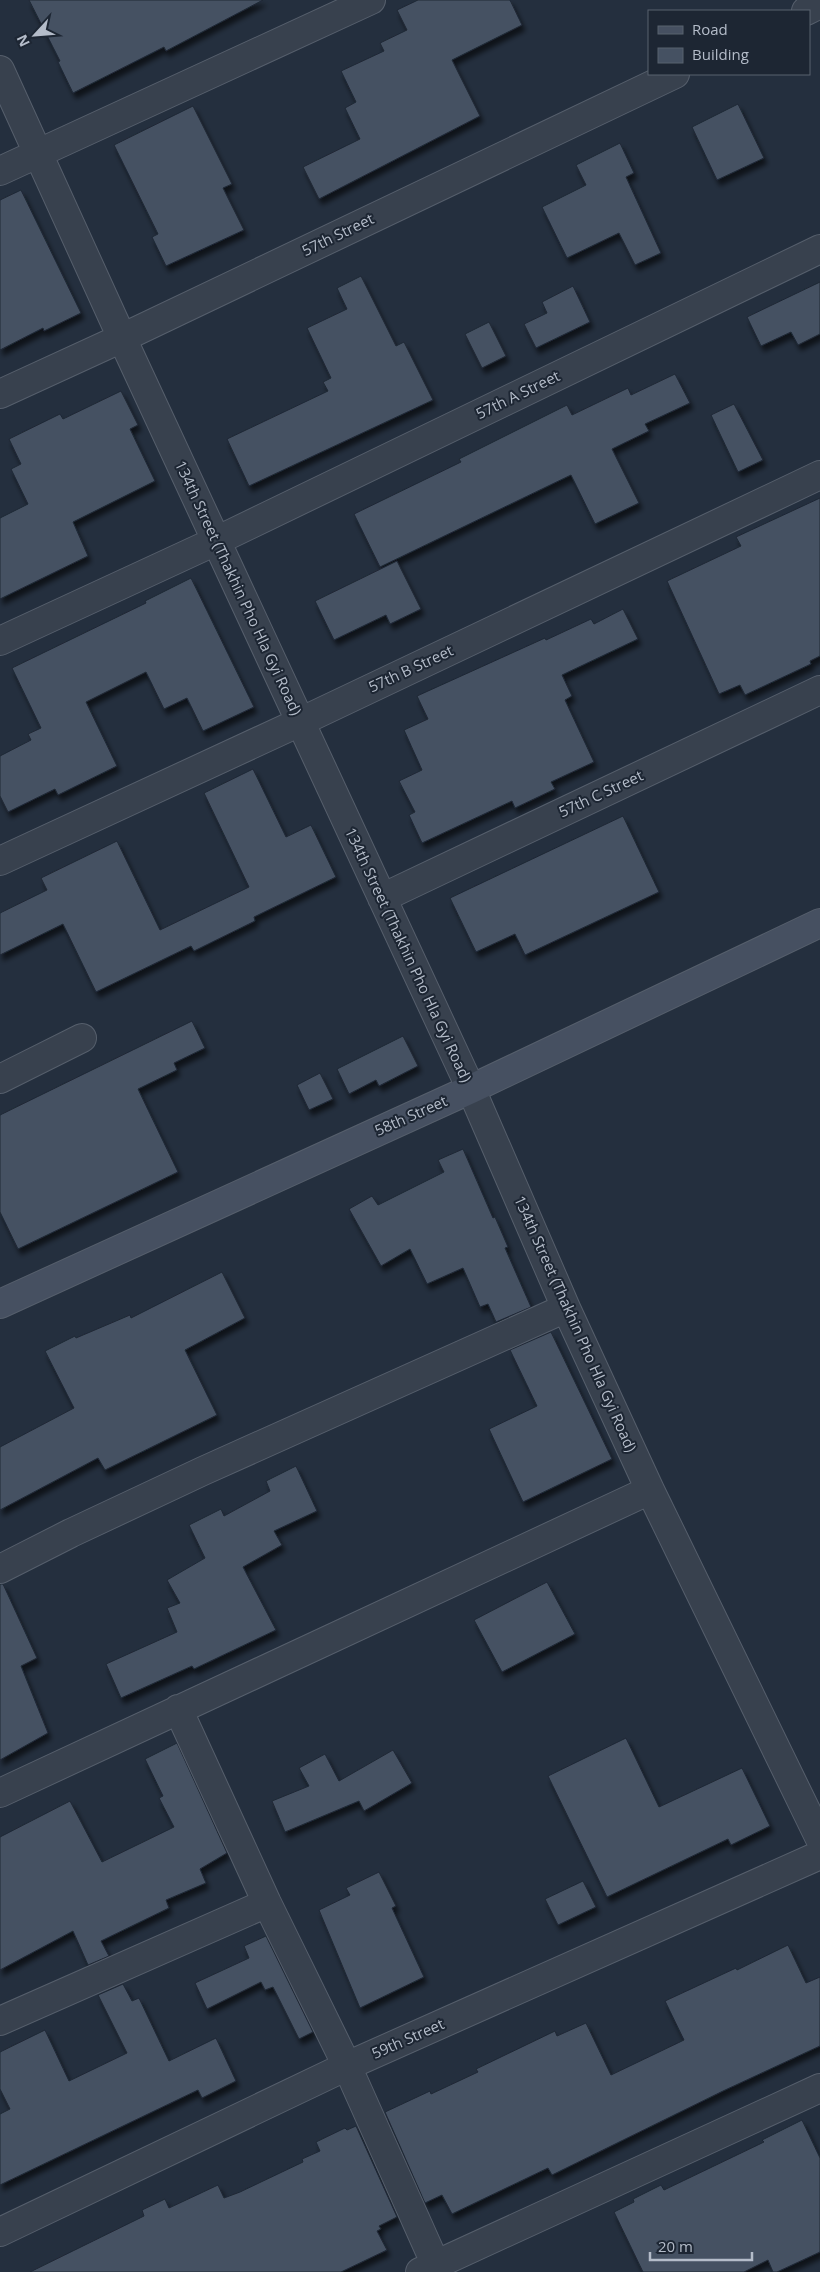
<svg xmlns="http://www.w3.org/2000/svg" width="820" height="2272" viewBox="0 0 820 2272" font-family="'Open Sans',sans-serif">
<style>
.building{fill:#455162;stroke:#1f2835;filter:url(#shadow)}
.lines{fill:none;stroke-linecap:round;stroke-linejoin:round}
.minor-casing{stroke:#565f6c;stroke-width:30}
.secondary-casing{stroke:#565f6c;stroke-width:30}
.minor{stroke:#38414e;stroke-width:28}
.secondary{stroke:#465061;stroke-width:28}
.labels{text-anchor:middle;stroke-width:4;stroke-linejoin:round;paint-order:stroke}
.street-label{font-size:15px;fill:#b4bcc9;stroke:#1d2633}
</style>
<defs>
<filter id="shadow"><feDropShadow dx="3" dy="5.5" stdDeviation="2.5" flood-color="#0009"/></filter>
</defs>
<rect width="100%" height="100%" fill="#242f3e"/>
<path class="building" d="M 29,0 L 263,0 L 166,51 L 164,47 L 73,93 L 58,62 L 60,61 Z
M 418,0 L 510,0 L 522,25 L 452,60 L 480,116 L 319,199 L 303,167 L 360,139 L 345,108 L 356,102 L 341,71 L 384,51 L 380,43 L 407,30 L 397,10 Z
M 738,104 L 764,158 L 717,180 L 692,127 Z
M 193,106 L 232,184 L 223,188 L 244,230 L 166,266 L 152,237 L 158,234 L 114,145 Z
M 620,143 L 634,173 L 626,177 L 661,253 L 635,265 L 619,233 L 567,258 L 542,207 L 586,185 L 576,165 Z
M 21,190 L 81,313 L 44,331 L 43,328 L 0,350 L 0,200 Z
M 361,276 L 396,346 L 404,342 L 433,400 L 249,486 L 227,439 L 328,391 L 323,382 L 331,378 L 307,328 L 347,309 L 337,288 Z
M 820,282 L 820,334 L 798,345 L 791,332 L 761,346 L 747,317 Z
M 573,286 L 590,322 L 536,348 L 524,324 L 547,313 L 542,302 Z
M 489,322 L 506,356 L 482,368 L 465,334 Z
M 675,374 L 690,403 L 645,424 L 649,431 L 612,449 L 639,503 L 595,524 L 571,475 L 380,567 L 354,514 L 461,462 L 459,459 L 567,405 L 572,415 L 628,388 L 631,395 Z
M 121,391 L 138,425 L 130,429 L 155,481 L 73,522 L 88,556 L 0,599 L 0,518 L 28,504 L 11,469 L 21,464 L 9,439 L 60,414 L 63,419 Z
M 734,404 L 763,460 L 738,472 L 711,415 Z
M 820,498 L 820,656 L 810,661 L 811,664 L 745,695 L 740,685 L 719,694 L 667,581 L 741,546 L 736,537 Z
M 397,561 L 421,609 L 390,624 L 386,615 L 334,640 L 315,601 Z
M 191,578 L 254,707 L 203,731 L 187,698 L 164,709 L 146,672 L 86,702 L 117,766 L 58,795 L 55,789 L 8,812 L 0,796 L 0,756 L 31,740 L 28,734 L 41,728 L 12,668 L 146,603 L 145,601 Z
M 623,609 L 638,639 L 562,675 L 572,696 L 565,700 L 594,762 L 551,782 L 555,789 L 515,808 L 512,801 L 422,843 L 409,815 L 415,812 L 399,781 L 422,770 L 404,730 L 428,719 L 417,696 L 545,638 L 546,640 L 591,619 L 594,624 Z
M 253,769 L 286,837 L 311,825 L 336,877 L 254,917 L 255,921 L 194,951 L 191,946 L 96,992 L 63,924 L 0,955 L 0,913 L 47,890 L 41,878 L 117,841 L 160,930 L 249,887 L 204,793 Z
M 623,816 L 659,892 L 525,955 L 515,934 L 476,952 L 450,898 Z
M 192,1021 L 205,1048 L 174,1063 L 177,1070 L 138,1089 L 178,1172 L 18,1249 L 0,1212 L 0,1115 Z
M 403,1036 L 418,1066 L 379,1086 L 376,1080 L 349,1094 L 337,1069 Z
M 320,1073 L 333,1099 L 309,1110 L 297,1085 Z
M 463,1149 L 493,1218 L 495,1217 L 508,1247 L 505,1248 L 531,1307 L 496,1322 L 488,1304 L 480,1307 L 463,1268 L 427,1284 L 410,1249 L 381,1266 L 349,1209 L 372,1196 L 378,1205 L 444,1172 L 438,1160 Z
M 222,1272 L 245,1318 L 185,1350 L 217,1415 L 105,1470 L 98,1458 L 0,1510 L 0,1447 L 74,1408 L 45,1351 L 75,1336 L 76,1338 L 130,1315 L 131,1318 Z
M 551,1332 L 612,1459 L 523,1502 L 489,1429 L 537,1406 L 510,1350 Z
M 296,1466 L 317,1511 L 274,1531 L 282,1545 L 243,1567 L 276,1630 L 194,1669 L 192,1666 L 121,1698 L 106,1664 L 177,1632 L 167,1608 L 180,1603 L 167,1580 L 205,1558 L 189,1525 L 221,1509 L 224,1516 L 270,1491 L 266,1481 Z
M 547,1582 L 575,1634 L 502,1672 L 474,1620 Z
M 0,1584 L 3,1584 L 37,1658 L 21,1666 L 48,1733 L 0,1760 Z
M 626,1738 L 659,1807 L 742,1768 L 770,1826 L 731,1845 L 728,1839 L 607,1897 L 548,1776 Z
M 177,1743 L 227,1853 L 200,1869 L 206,1883 L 166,1900 L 169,1908 L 101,1941 L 109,1956 L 88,1965 L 73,1931 L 0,1970 L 0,1837 L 70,1801 L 102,1862 L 174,1827 L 159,1798 L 163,1796 L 145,1759 Z
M 393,1750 L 412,1783 L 364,1811 L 359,1801 L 285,1832 L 272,1801 L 309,1786 L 299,1768 L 325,1754 L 339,1781 Z
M 379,1872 L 396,1906 L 392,1908 L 424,1977 L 360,2008 L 319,1910 L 350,1895 L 346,1888 Z
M 583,1881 L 596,1907 L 558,1925 L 545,1899 Z
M 266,1936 L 313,2032 L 299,2039 L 273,1987 L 265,1990 L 261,1982 L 207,2009 L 195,1983 L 249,1958 L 244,1946 Z
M 788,1945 L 806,1983 L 820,1977 L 820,2046 L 723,2091 L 552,2175 L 548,2168 L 452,2214 L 442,2195 L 425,2203 L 385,2112 L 430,2091 L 431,2094 L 478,2072 L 476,2069 L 555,2031 L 557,2036 L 586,2023 L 611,2075 L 684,2040 L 665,2001 L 736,1968 L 737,1970 Z
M 123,1984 L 132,2001 L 139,1998 L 169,2061 L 216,2038 L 236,2081 L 202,2098 L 198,2090 L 0,2185 L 0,2114 L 10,2109 L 0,2089 L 0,2052 L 45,2030 L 69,2081 L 127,2053 L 98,1995 Z
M 802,2120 L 820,2158 L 820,2252 L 777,2272 L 773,2272 L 768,2260 L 744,2272 L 643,2272 L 614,2212 L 634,2202 L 633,2199 L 661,2185 L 664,2190 L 764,2142 L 762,2140 Z
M 356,2126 L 397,2217 L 379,2226 L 381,2229 L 377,2231 L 387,2250 L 341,2272 L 30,2272 L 144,2216 L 142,2210 L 165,2199 L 169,2208 L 218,2185 L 224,2198 L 240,2192 L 303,2162 L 302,2159 L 320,2151 L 316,2142 L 345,2128 L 347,2130 Z"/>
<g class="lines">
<g class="minor-casing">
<path id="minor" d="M 806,11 L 820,4
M 0,70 L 122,338 L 471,1089 L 566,1308 L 650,1490 L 820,1839
M 0,171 L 371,0
M 0,394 L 122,338 L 675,74
M 0,641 L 216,541 L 820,249
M 0,861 L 300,722 L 820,475
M 382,898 L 820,690
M 0,1079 L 82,1038
M 0,1569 L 71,1533 L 203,1471 L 566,1308
M 178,1709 L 267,1903 L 347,2066 L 439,2272
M 0,1793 L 650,1490
M 0,2021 L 267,1903
M 0,2232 L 347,2066 L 820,1855
M 420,2272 L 820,2088"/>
</g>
<g class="secondary-casing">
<path id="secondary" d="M 0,1304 L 471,1089 L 820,923"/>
</g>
<use href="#minor" class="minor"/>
<use href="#secondary" class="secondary"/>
</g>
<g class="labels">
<g class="street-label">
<text transform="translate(338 235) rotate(-26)" y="5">57th Street</text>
<text transform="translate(518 395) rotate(-26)" y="5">57th A Street</text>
<text transform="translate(238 588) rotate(65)" y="5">134th Street (Thakhin Pho Hla Gyi Road)</text>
<text transform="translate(411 669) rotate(-25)" y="5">57th B Street</text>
<text transform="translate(601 794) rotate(-25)" y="5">57th C Street</text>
<text transform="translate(408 955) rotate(65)" y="5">134th Street (Thakhin Pho Hla Gyi Road)</text>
<text transform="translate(411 1116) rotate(-24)" y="5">58th Street</text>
<text transform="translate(575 1324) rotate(66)" y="5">134th Street (Thakhin Pho Hla Gyi Road)</text>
<text transform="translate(408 2039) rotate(-24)" y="5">59th Street</text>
</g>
</g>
<rect x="648" y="10" width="162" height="65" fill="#1d2633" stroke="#59626f"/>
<rect x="658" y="26" width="25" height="8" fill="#465061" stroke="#59626f"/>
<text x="692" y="35" font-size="15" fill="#b4bcc9">Road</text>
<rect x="658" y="48" width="25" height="15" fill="#455162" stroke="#59626f"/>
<text x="692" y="60" font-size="15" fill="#b4bcc9">Building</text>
<g transform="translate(35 35) rotate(244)" stroke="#1d2633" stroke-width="4" paint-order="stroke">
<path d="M0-4L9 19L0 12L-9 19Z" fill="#b4bcc9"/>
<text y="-8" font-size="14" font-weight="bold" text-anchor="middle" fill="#b4bcc9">N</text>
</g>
<path d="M650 2252v8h102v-8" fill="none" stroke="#b4bcc9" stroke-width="2.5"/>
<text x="658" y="2252" font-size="15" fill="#b4bcc9" stroke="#1d2633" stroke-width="4" paint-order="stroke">20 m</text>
</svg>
